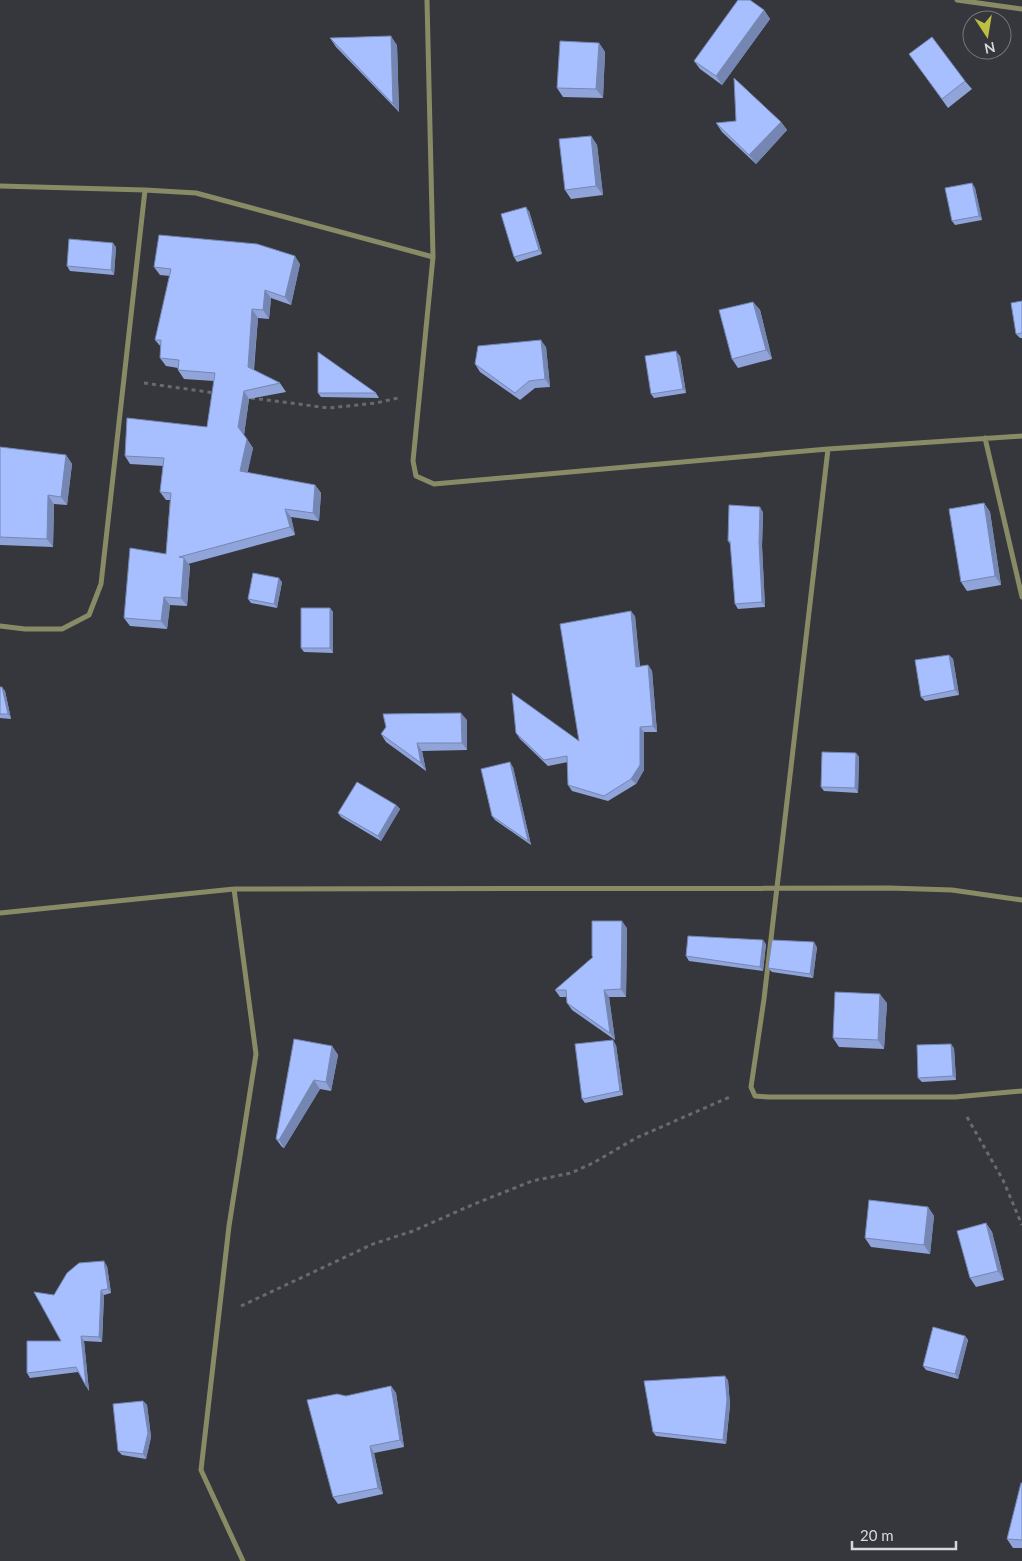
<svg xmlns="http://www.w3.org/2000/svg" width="1022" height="1561" viewBox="0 0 1022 1561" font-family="Lato,sans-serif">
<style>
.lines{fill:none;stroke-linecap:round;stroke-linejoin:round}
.path{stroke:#686a6e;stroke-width:3;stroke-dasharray:4 4;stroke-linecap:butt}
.street{stroke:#898b66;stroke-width:5}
.wall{fill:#90a4da}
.shaded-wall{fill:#7586b2}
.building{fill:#a7bffe;stroke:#7586b2}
</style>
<rect width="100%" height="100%" fill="#35373c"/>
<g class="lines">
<path class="path" d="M 144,383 L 215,393
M 251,398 L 329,408 L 376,403 L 398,398
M 967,1117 L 1003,1180 L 1022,1225
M 241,1306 L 373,1244 L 413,1231 L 472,1205 L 532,1181 L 571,1173 L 593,1163 L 636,1138 L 732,1096"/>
<path class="street" d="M 427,0 L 433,257 L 413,461 L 416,476 L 434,484 L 828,449 L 1022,436
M 957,0 L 1022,9
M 0,186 L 145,190
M 985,438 L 1022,597
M 828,449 L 764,999 L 751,1087 L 755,1096 L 768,1097 L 955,1097 L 1022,1091
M 0,626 L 25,629 L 62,629 L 89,615 L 101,584 L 145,190 L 196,193 L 433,257
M 234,889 L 256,1054 L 229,1226 L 201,1470 L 243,1561
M 0,913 L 234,889 L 889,888 L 952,890 L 1022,900"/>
</g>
<path class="wall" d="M 764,10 L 770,19 L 722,85 L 700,69 L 694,61 Z
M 330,38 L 397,45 L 399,112 L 336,47 Z
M 599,43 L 605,52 L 603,98 L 563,97 L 557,88 Z
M 909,54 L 965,81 L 972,89 L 948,108 Z
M 781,122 L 787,130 L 756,164 L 722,132 L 716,123 Z
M 591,136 L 597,145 L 603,195 L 571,199 L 565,190 Z
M 972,183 L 975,188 L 982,220 L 955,225 L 952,221 Z
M 529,211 L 542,254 L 517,262 L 514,257 Z
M 116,247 L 114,275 L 70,271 L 67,266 Z
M 300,264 L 291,305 L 271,298 L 269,319 L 258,318 L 254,370 L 280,383 L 286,392 L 249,399 L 244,435 L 253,448 L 247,473 L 315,485 L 321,493 L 319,521 L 291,517 L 295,535 L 188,564 L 190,566 L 187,606 L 170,605 L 167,629 L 130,626 L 124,618 L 166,554 L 170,500 L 166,500 L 160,492 L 163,466 L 130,464 L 125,456 L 207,427 L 214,381 L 184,379 L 178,370 L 178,368 L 166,366 L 160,358 L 161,347 L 155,340 L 170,276 L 160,275 L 154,267 Z
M 1022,301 L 1022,338 L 1020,338 L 1016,334 Z
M 753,302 L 760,310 L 772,359 L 738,368 L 732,359 Z
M 546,347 L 550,387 L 535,388 L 520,400 L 480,372 L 475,364 Z
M 680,356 L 686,393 L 654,398 L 651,394 Z
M 318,393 L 376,393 L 379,398 L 321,397 Z
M 0,447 L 66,455 L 72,464 L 67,505 L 54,504 L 53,547 L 0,545 Z
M 984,503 L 990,512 L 1001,585 L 967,591 L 961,582 Z
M 763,512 L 762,546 L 765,607 L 738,609 L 735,604 L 731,545 L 728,541 Z
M 282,582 L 277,608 L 251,603 L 248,599 Z
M 330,608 L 333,612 L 333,653 L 304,652 L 301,648 Z
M 635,616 L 640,666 L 648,665 L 652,671 L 657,732 L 644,732 L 644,770 L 636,784 L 608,801 L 572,791 L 568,785 L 568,762 L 548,766 L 520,739 L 516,733 L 579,741 Z
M 949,655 L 953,659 L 959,695 L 925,701 L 921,697 Z
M 0,687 L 5,691 L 11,719 L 0,718 Z
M 467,720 L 467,750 L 422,751 L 426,771 L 386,742 L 381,734 Z
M 856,753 L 859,757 L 858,793 L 824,791 L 821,787 Z
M 513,767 L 531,845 L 495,820 L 492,816 Z
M 396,805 L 400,809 L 381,841 L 341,817 L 338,813 Z
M 627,928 L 626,997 L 609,997 L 615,1040 L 572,1010 L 567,1003 L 567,997 L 560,997 L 555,990 Z
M 766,944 L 763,971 L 689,961 L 686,956 Z
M 817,947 L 813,978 L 772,972 L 768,968 Z
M 887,1003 L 884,1049 L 839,1047 L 833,1038 Z
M 616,1045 L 623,1095 L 585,1103 L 582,1099 Z
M 332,1046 L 338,1055 L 331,1091 L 320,1089 L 284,1148 L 282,1147 L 276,1139 Z
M 954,1048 L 956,1080 L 922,1082 L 918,1078 Z
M 928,1207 L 934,1216 L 930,1254 L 871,1247 L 865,1238 Z
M 986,1223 L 992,1232 L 1004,1280 L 976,1287 L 970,1278 Z
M 107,1266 L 111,1293 L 104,1295 L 102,1342 L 84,1341 L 89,1391 L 78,1372 L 30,1378 L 27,1373 L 61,1341 Z
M 965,1336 L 968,1340 L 958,1379 L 926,1370 L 923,1366 Z
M 728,1380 L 730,1405 L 726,1444 L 656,1436 L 653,1432 Z
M 391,1386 L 396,1393 L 404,1447 L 374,1453 L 383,1494 L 338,1504 L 333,1497 L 346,1396 Z
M 143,1401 L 147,1405 L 151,1437 L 146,1459 L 122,1455 L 118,1451 Z
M 1022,1483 L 1022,1548 L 1013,1548 L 1007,1539 Z"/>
<path class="shaded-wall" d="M 764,10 L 770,19 L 722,85 L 716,76 Z
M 391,36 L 397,45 L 399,112 L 393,104 Z
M 599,43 L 605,52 L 603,98 L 596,89 Z
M 781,122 L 787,130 L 756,164 L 749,155 Z
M 591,136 L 597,145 L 603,195 L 596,186 Z
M 972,183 L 975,188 L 982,220 L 979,216 Z
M 526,207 L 529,211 L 542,254 L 539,250 Z
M 113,243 L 116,247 L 114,275 L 111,270 Z
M 295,256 L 300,264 L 291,305 L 285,297 Z
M 265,290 L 271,298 L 269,319 L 263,310 Z
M 753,302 L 760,310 L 772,359 L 766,350 Z
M 252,309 L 258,318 L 253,375 L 248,367 Z
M 541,340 L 546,347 L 550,387 L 545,379 Z
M 676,351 L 680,356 L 686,393 L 683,389 Z
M 244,391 L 249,399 L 244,435 L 238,427 Z
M 247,439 L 253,448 L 246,480 L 240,471 Z
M 66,455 L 72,464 L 67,505 L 61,497 Z
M 315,485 L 321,493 L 319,521 L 313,513 Z
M 48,495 L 54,504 L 53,547 L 47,539 Z
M 984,503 L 990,512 L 1001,585 L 995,576 Z
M 760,507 L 763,512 L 762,546 L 765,607 L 762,602 L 759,542 Z
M 285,509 L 291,517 L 295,535 L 290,527 Z
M 184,558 L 190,566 L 187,606 L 181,598 Z
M 279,578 L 282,582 L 277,608 L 274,604 Z
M 164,597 L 170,605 L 167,629 L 161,621 Z
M 330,608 L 333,612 L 333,653 L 330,648 Z
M 631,611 L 635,616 L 640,672 L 636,667 Z
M 949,655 L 953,659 L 959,695 L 955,690 Z
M 648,665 L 652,671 L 657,732 L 653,726 Z
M 2,687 L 5,691 L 11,719 L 8,714 Z
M 461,713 L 467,720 L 467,750 L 462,743 Z
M 640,727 L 644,732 L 644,770 L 636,784 L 631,779 Z
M 417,743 L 422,751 L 426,771 L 421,763 Z
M 856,753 L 859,757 L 858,793 L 855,788 Z
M 510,762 L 513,767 L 531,845 L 528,841 Z
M 396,805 L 400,809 L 381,841 L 378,836 Z
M 622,921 L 627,928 L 626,997 L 621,989 Z
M 763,940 L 766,944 L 763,971 L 760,967 Z
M 814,942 L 817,947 L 813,978 L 810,974 Z
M 604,990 L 609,997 L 615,1040 L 610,1033 Z
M 880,994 L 887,1003 L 884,1049 L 878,1040 Z
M 613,1040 L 616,1045 L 623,1095 L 620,1091 Z
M 951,1044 L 954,1048 L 956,1080 L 953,1076 Z
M 332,1046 L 338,1055 L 331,1091 L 326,1082 Z
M 314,1080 L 320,1089 L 284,1148 L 279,1140 Z
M 928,1207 L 934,1216 L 930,1254 L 924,1245 Z
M 986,1223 L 992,1232 L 1004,1280 L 998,1271 Z
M 104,1261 L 107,1266 L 111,1293 L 108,1289 Z
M 101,1290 L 104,1295 L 102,1342 L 99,1337 Z
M 81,1336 L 84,1341 L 89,1391 L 86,1386 Z
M 965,1336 L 968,1340 L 958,1379 L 955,1374 Z
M 725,1376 L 728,1380 L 730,1405 L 726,1444 L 723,1440 Z
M 391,1386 L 396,1393 L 404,1447 L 400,1440 Z
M 143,1401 L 147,1405 L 151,1437 L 146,1459 L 143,1454 Z
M 370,1446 L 374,1453 L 383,1494 L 378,1488 Z"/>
<path class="building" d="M 738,0 L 750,0 L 764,10 L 716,76 L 694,61 Z
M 391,36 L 393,104 L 330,38 Z
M 932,37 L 965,81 L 942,99 L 909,54 Z
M 560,41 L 599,43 L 596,89 L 557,88 Z
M 734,78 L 781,122 L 749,155 L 716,123 L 736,121 Z
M 591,136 L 596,186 L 565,190 L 559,139 Z
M 972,183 L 979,216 L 952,221 L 945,188 Z
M 526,207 L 539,250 L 514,257 L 501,214 Z
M 159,235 L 257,244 L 295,256 L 285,297 L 265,290 L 263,310 L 252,309 L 248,367 L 280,383 L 244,391 L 238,427 L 247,439 L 240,471 L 315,485 L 313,513 L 285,509 L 290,527 L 179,557 L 184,558 L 181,598 L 164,597 L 161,621 L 124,618 L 130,548 L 166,554 L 171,493 L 160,492 L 164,458 L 125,456 L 127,418 L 207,427 L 215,373 L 178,370 L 179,360 L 160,358 L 161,340 L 155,340 L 171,269 L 154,267 Z
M 69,239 L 113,243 L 111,270 L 67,266 Z
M 1022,301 L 1022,333 L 1016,334 L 1011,303 Z
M 753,302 L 766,350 L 732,359 L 719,310 Z
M 541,340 L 545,379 L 529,381 L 515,393 L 475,364 L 478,346 Z
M 676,351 L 683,389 L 651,394 L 645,356 Z
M 318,352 L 376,393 L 318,393 Z
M 0,447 L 66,455 L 61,497 L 48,495 L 47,539 L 0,537 Z
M 984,503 L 995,576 L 961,582 L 949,509 Z
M 729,505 L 760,507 L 759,542 L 762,602 L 735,604 L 730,541 L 728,541 Z
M 253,573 L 279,578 L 274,604 L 248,599 Z
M 301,608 L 330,608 L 330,648 L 301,648 Z
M 631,611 L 636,667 L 648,665 L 653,726 L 640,727 L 640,765 L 631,779 L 604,796 L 568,785 L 567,756 L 544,760 L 516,733 L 512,693 L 579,741 L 560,624 Z
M 949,655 L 955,690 L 921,697 L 915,660 Z
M 0,687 L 2,687 L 8,714 L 0,714 Z
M 461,713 L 462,743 L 417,743 L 421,763 L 381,734 L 386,727 L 383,714 Z
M 822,752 L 856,753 L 855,788 L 821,787 Z
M 510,762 L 528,841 L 492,816 L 481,769 Z
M 357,782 L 396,805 L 378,836 L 338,813 Z
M 592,921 L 622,921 L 621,989 L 604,990 L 610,1033 L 567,1003 L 566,990 L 555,990 L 593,957 L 592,956 Z
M 688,936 L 763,940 L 760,967 L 686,956 Z
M 772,940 L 814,942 L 810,974 L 768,968 Z
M 835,992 L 880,994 L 878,1040 L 833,1038 Z
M 294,1039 L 332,1046 L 326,1082 L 314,1080 L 279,1140 L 276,1139 Z
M 613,1040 L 620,1091 L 582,1099 L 575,1044 Z
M 951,1044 L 953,1076 L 918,1078 L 917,1045 Z
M 869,1200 L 928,1207 L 924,1245 L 865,1238 Z
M 986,1223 L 998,1271 L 970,1278 L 957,1231 Z
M 104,1261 L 108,1289 L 101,1290 L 99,1337 L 81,1336 L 86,1386 L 76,1367 L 27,1373 L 27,1341 L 61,1341 L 34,1292 L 54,1295 L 67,1273 L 79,1263 Z
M 933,1327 L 965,1336 L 955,1374 L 923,1366 Z
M 725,1376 L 727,1400 L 723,1440 L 653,1432 L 644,1381 Z
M 391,1386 L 400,1440 L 370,1446 L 378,1488 L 333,1497 L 307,1400 L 337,1394 L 346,1396 Z
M 143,1401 L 148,1433 L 143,1454 L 118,1451 L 113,1404 Z
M 1021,1483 L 1022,1483 L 1022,1540 L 1007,1539 Z"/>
<g transform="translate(987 35) rotate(168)"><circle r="24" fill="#35373c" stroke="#76777c"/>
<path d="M0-4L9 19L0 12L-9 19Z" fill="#bebf42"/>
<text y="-8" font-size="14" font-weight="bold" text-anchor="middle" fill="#d7d8db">N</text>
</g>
<path d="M852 1541v8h104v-8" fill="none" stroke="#d7d8db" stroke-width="2.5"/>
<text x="860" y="1541" font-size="15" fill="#d7d8db" stroke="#35373c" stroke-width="4" paint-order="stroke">20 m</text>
</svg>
